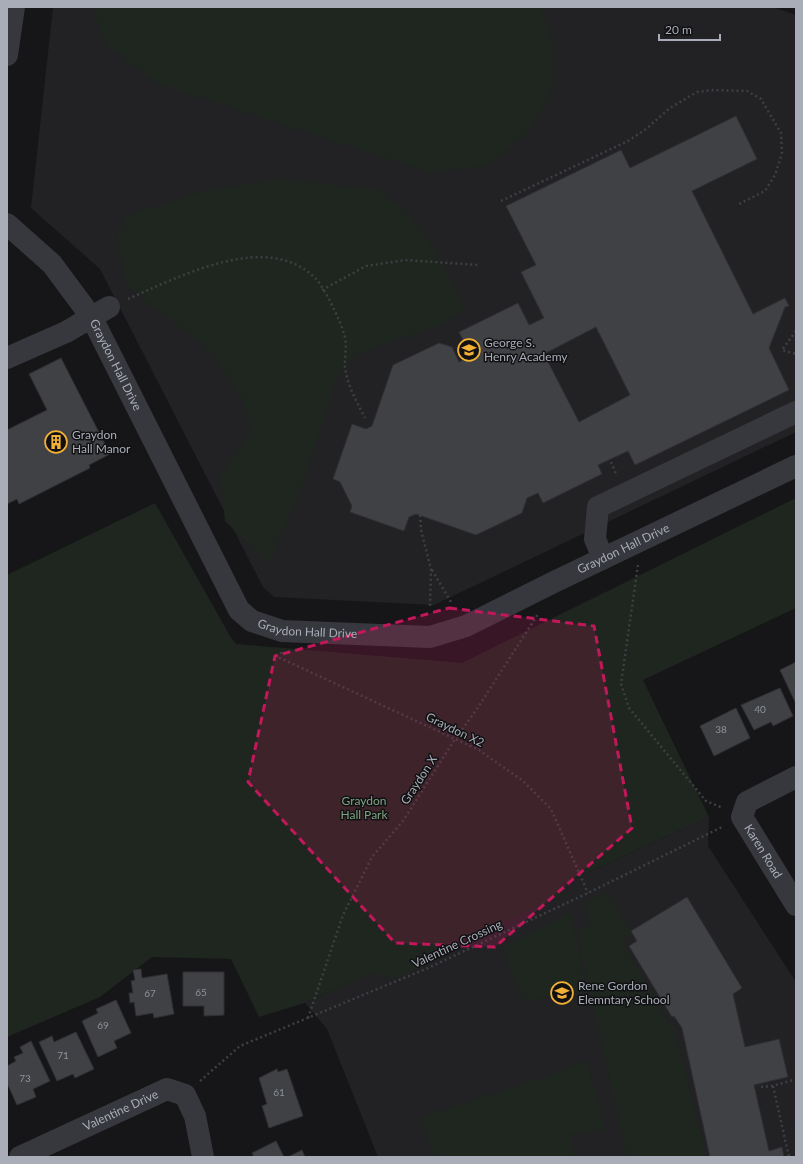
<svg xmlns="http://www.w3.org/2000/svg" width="803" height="1164" viewBox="0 0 803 1164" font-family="Lato,sans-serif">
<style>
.built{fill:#222225}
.green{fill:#1e261f}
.building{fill:#404145;stroke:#303034;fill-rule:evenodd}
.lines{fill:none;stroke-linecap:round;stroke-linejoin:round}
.path{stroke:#3d3f44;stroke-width:2.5;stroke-dasharray:2 3;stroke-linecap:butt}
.minor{stroke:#37383d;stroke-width:22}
.marked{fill:#c2185b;fill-opacity:0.2;stroke:#c2185b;stroke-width:3;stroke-dasharray:8 5;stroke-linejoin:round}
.labels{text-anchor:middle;stroke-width:3;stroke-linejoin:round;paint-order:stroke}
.number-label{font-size:10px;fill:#8e929b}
.poi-label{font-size:12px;fill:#a8adb8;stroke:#111113;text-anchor:start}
.street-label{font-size:12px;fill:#a8adb8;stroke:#111113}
.park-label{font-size:12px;fill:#7fa381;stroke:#111113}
</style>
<rect width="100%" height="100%" fill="#161618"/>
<path class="built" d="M 53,7 L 773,7 L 796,15 L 796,432 L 434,605 L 274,597 L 263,587 L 100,269 L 31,208 Z
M 709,817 L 708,846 L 796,982 L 796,1157 L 378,1157 L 327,1029 L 305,1003 Z"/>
<path class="green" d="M 92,7 L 541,7 L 554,45 L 551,93 L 531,130 L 488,165 L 430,173 L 156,83 L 106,45 Z
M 285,179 L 377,190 L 405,210 L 434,248 L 464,308 L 445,324 L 356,354 L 336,379 L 303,484 L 269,564 L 225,521 L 220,476 L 251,432 L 242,398 L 213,354 L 127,286 L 116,238 L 127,215 L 210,189 Z
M 796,498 L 796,608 L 643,680 L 709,817 L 559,886 L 563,895 L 427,954 L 424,949 L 418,951 L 423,967 L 393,979 L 371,973 L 305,1003 L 259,1017 L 231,959 L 152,957 L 100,997 L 7,1037 L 7,575 L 155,503 L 230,636 L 236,644 L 462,663 Z
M 606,892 L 631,933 L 622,940 L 676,1036 L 706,1156 L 627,1157 L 577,931 L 591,925 L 585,903 Z
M 570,912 L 587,990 L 523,1002 L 502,947 Z
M 587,1060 L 605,1129 L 569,1134 L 576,1157 L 435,1157 L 421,1117 L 549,1075 Z"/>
<path class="building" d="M 736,116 L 757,159 L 692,191 L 753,314 L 785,298 L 789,306 L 785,307 L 769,348 L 789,390 L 635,465 L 628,451 L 598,465 L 602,474 L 543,503 L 538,493 L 527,498 L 522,513 L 476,535 L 416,514 L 409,517 L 404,531 L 350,512 L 352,506 L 340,482 L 333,479 L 352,424 L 366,429 L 372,426 L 393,365 L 439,343 L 452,347 L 459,362 L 471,356 L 459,332 L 518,303 L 529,325 L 544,318 L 521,272 L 536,265 L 506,206 L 621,150 L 630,168 ZM 596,327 L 630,395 L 579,422 L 544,354 Z
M 61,358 L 110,454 L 89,465 L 90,468 L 19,504 L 17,499 L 7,504 L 7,430 L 47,410 L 29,374 Z
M 796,662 L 796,704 L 780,670 Z
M 780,688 L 793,716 L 773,726 L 771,722 L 754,730 L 741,705 Z
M 736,708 L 750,738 L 714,756 L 700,726 Z
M 687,897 L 742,988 L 733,994 L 745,1047 L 779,1039 L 788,1077 L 754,1085 L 769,1151 L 782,1147 L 784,1157 L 710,1157 L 682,1028 L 674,1016 L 672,1017 L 629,946 L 637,941 L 631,931 Z
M 141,969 L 142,978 L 167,974 L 174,1014 L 154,1018 L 153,1013 L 136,1016 L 134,1002 L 130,1003 L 129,993 L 133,993 L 131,981 L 135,980 L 133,970 Z
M 183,972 L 224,972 L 224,1015 L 204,1016 L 204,1006 L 183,1006 Z
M 116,1000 L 131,1033 L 114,1041 L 117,1048 L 98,1057 L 82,1021 L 98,1013 L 96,1009 Z
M 76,1032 L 94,1069 L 75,1078 L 73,1074 L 57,1081 L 39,1042 L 52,1036 L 54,1042 Z
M 31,1041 L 50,1081 L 33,1089 L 36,1097 L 17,1105 L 7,1083 L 7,1066 L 16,1061 L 14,1057 L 23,1053 L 20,1047 Z
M 277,1069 L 278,1072 L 287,1069 L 303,1116 L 269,1128 L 262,1106 L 267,1104 L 259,1078 Z
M 276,1141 L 284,1157 L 254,1157 L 252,1153 Z
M 302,1150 L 305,1157 L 288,1157 Z"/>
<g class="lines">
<path class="path" d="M 501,201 L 628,141 L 646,129 L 670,108 L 697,92 L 713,90 L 747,91 L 761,99 L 781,133 L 782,154 L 775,175 L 765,191 L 737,205
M 322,290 L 366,266 L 405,260 L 479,265
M 128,299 C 179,277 267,230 315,278 C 325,288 340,320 344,334 C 348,344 344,357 345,367 C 347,385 357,402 365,418
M 796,331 L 782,350 L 796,354
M 611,462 L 617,476
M 420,515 L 421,530 L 431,569 L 430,606
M 638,565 L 621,684 L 629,708 L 706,801 L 723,808
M 432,570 L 451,602
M 281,652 L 280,658 L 479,750 L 523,781 L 551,809 L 588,893
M 308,1018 L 343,915 L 372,857 L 403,821 L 455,739 L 477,709 L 538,614
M 200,1081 L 240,1046 L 428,968 L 588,893 L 724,826
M 773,1086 L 789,1157
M 761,1087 L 773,1086 L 796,1079"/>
<g class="minor">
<path d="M 7,55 L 14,7"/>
<path id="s1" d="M 7,224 L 52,264 L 92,318 L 239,610 L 252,621 L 282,631 L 430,637 L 466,626 L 554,582 L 796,466"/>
<path d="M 7,358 L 66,332 L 109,307"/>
<path d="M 603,558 L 595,539 L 598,507 L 796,412"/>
<path id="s2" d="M 796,777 L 747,802 L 742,817 L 796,905"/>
<path id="s3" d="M 20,1157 L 167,1089 L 185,1095 L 195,1116 L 203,1157"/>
</g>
</g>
<path class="marked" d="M 449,608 L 594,626 L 632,828 L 495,947 L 395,943 L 248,782 L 275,656 Z"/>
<defs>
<g id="school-ring" transform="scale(1.15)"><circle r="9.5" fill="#111113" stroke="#f2b134" stroke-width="1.5"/><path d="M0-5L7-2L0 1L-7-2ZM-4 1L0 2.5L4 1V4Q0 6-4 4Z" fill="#f2b134"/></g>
<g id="building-ring" transform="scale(1.15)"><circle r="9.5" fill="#111113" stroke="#f2b134" stroke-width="1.5"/><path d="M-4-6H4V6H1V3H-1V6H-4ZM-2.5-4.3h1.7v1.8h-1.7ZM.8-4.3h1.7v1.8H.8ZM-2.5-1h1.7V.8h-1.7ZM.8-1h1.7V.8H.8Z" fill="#f2b134"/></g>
</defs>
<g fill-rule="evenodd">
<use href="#school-ring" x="469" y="350"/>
<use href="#building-ring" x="56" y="442"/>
<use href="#school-ring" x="562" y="993"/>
</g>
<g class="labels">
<g class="number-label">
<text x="760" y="713">40</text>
<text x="721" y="733">38</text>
<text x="201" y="996">65</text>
<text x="150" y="997">67</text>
<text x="103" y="1029">69</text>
<text x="63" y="1059">71</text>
<text x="25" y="1082">73</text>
<text x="279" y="1096">61</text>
</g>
<g class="poi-label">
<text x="484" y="347">George S.<tspan x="484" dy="14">Henry Academy</tspan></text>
<text x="72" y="439">Graydon<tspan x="72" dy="14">Hall Manor</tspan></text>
<text x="578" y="990">Rene Gordon<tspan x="578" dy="14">Elemntary School</tspan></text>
</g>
<g class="street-label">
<text dy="4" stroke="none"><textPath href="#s1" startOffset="180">Graydon Hall Drive</textPath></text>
<text dy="4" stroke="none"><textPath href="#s1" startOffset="864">Graydon Hall Drive</textPath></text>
<text dy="4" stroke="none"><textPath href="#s1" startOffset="528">Graydon Hall Drive</textPath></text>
<text transform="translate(455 730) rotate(26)" y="4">Graydon X2</text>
<text transform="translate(419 780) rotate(-57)" y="4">Graydon X</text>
<text dy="4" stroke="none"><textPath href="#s2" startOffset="111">Karen Road</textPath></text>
<text transform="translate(457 944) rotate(-25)" y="4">Valentine Crossing</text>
<text dy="4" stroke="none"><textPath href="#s3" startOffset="111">Valentine Drive</textPath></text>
</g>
<g class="park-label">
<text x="364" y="805">Graydon<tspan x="364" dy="14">Hall Park</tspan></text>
</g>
</g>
<rect width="803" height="1164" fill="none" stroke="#a8adb8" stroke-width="16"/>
<path d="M659 34v6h61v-6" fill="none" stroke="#a8adb8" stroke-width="2"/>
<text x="665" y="34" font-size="12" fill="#a8adb8" stroke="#111113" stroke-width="3" paint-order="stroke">20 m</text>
</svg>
